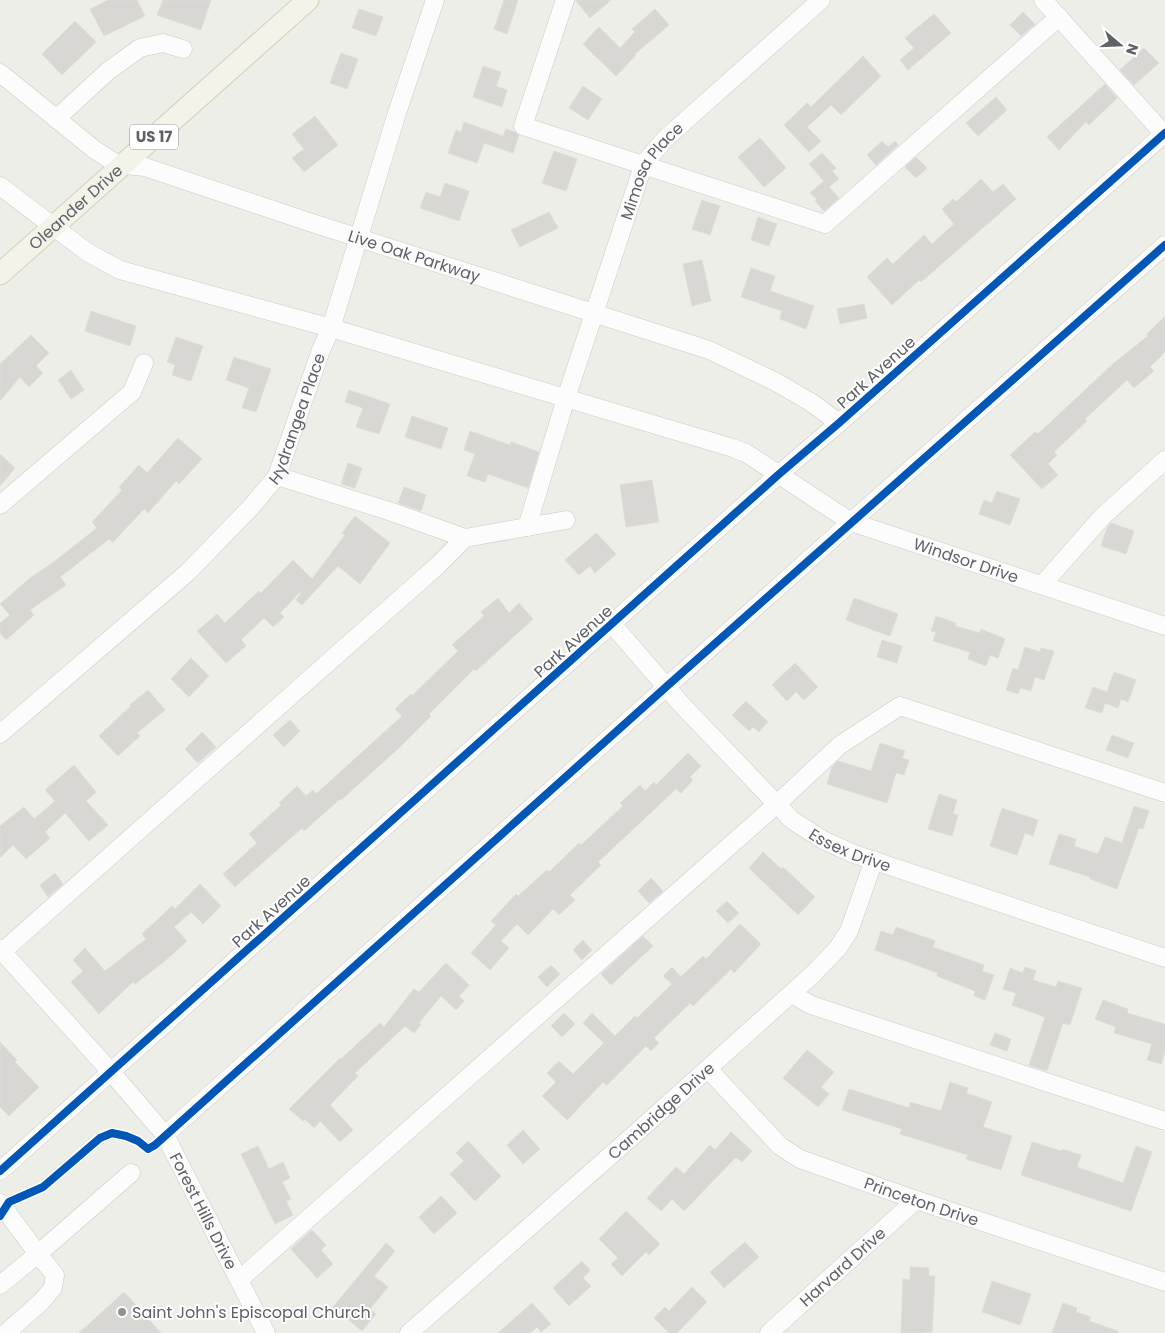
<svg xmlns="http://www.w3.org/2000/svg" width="1165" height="1333" viewBox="0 0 1165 1333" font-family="Poppins,sans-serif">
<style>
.building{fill:#d8d7d4;stroke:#deddd8}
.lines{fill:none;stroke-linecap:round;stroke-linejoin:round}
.minor-casing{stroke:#cacaca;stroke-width:19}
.major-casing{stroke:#d5d1b8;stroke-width:23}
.minor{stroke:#fcfcfc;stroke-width:18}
.major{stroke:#f3f3e9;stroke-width:21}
.cycleway-casing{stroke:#fff;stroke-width:11}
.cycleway{stroke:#0057b8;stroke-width:8}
.poi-dot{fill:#909294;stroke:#fff;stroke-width:2}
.labels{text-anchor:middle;stroke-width:4;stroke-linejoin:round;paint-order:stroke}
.shield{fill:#fff;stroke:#8e9095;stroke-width:1}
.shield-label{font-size:15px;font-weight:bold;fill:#5e6167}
.street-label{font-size:16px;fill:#5e6167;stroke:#fff}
.poi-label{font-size:16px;fill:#5e6167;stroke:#fff;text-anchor:start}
</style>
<rect width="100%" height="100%" fill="#eeeee9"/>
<path class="building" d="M 108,0 L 137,0 L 145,16 L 104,36 L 90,9 Z
M 163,0 L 211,0 L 201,30 L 157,15 Z
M 504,0 L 518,0 L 507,34 L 494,29 Z
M 575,0 L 611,0 L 590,18 Z
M 359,9 L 383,17 L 376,36 L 352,28 Z
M 655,9 L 669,25 L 635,54 L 636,55 L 616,76 L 583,44 L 599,27 L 620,48 L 635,32 L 632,29 Z
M 1023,12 L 1035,24 L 1021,36 L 1010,25 Z
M 934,14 L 951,33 L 908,70 L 900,60 L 914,48 L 905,38 Z
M 75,21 L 96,42 L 62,75 L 42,54 Z
M 1144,48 L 1159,63 L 1134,85 L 1120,70 Z
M 341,53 L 358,59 L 347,89 L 330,83 Z
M 863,56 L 881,76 L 841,115 L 831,105 L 807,127 L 821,141 L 809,152 L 784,125 L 807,103 L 811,107 Z
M 483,66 L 501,72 L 496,86 L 507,90 L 502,107 L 473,97 Z
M 1105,84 L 1117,98 L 1089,125 L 1086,122 L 1059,150 L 1047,137 Z
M 583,86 L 602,99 L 588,120 L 569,108 Z
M 996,97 L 1007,110 L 978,136 L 966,123 Z
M 315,116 L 338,145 L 304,172 L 292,158 L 304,149 L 292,134 Z
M 464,122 L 503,136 L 506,129 L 515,132 L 519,135 L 513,153 L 484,143 L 477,163 L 448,153 L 456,130 L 461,132 Z
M 760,138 L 786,168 L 764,187 L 738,157 Z
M 882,141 L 888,147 L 895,141 L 898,145 L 876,165 L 867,155 Z
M 554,151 L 577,159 L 566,191 L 542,183 Z
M 822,153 L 836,168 L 832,171 L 839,179 L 829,187 L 839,198 L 824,211 L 815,201 L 817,199 L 810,193 L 824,181 L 809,164 Z
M 916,157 L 927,168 L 916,178 L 905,167 Z
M 981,179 L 993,192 L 1003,184 L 1016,199 L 921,282 L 919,280 L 892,305 L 867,277 L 887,258 L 893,264 L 924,235 L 932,244 L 954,224 L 942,209 L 953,199 L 956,202 Z
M 445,183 L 469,191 L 459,221 L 420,208 L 426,192 L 440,197 Z
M 702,200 L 720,206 L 710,235 L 692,229 Z
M 549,212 L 558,228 L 520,247 L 511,230 Z
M 758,217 L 777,224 L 769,246 L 751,240 Z
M 702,260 L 711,301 L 692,306 L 683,264 Z
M 751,268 L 775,276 L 770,291 L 814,306 L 806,329 L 780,319 L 782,311 L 741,297 Z
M 864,304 L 867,318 L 840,324 L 837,309 Z
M 91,311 L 136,326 L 130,346 L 85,331 Z
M 1165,316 L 1165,352 L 1150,367 L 1154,371 L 1134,388 L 1127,380 L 1085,419 L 1087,421 L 1054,452 L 1057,455 L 1048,464 L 1058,475 L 1042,489 L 1010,455 L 1035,432 L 1038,434 L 1114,363 L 1148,336 L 1147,334 Z
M 31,335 L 49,353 L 36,366 L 43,373 L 29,387 L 20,377 L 0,401 L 0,364 Z
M 176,337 L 203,346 L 191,381 L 172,375 L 175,365 L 167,362 Z
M 234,357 L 271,369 L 256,412 L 242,408 L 249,388 L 226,380 Z
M 71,370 L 84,390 L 71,399 L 58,380 Z
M 349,390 L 390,404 L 379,434 L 356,427 L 363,408 L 345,402 Z
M 412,416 L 448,428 L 441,449 L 405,437 Z
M 470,431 L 510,445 L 511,442 L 539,452 L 528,488 L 488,474 L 485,482 L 467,476 L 475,454 L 464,450 Z
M 178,438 L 202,459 L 179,484 L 176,481 L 148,513 L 144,509 L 113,542 L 109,539 L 60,577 L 66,585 L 30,610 L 34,615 L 6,640 L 0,633 L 0,623 L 10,615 L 0,604 L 30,578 L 51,564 L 97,528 L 92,522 L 122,490 L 119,487 L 139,465 L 147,473 Z
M 0,454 L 15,468 L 0,486 Z
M 348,463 L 362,468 L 355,488 L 341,484 Z
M 652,480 L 659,522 L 626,527 L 620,485 Z
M 404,487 L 426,495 L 421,511 L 398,503 Z
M 997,491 L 1020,499 L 1010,525 L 979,514 L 984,500 L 992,503 Z
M 355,516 L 390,543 L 360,584 L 338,566 L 302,605 L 296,600 L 301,593 L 300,592 L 280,613 L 284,617 L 273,627 L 264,618 L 241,640 L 246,646 L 226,663 L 197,631 L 217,614 L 225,623 L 259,591 L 261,593 L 293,560 L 312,579 L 345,535 L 342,533 Z
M 1111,523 L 1134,531 L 1126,554 L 1101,546 L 1107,528 Z
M 596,533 L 616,554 L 595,573 L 590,566 L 579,575 L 565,560 Z
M 498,598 L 509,613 L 519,603 L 533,619 L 476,671 L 474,669 L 429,714 L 431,716 L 399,748 L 341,800 L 340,799 L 304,831 L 302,828 L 235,887 L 223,874 L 257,843 L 249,834 L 281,805 L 279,803 L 297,786 L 306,796 L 313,790 L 316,794 L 402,716 L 395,709 L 411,694 L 412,696 L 458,651 L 452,645 L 484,616 L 481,612 Z
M 854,598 L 898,614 L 890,636 L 846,620 Z
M 936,616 L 956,623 L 955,626 L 980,633 L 981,629 L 1005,639 L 998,658 L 990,655 L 986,666 L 968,659 L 970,652 L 933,641 L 936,632 L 931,631 Z
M 882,640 L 902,646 L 897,663 L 877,657 Z
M 1025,647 L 1040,652 L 1041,648 L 1054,651 L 1044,680 L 1035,677 L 1031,691 L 1020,688 L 1018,694 L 1006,690 L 1013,668 L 1018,670 Z
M 191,658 L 209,676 L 189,697 L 171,679 Z
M 795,663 L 818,687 L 804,700 L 796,692 L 787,701 L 772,685 Z
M 1114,672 L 1136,680 L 1128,702 L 1121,699 L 1118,708 L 1105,703 L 1102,713 L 1085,708 L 1093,687 L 1107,692 Z
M 148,690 L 165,710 L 137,733 L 140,736 L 118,756 L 99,736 L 131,706 L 130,705 Z
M 746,701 L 768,722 L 759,732 L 753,727 L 749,731 L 732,715 Z
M 290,720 L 300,731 L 284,747 L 273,735 Z
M 202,732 L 216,747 L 198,763 L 185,749 Z
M 1112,735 L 1134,743 L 1128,758 L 1106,750 Z
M 880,743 L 905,751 L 902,758 L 909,760 L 904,775 L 896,773 L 887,803 L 827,784 L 832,767 L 838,761 L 871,771 Z
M 688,753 L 701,766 L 690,777 L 693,780 L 681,793 L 676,789 L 598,862 L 601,865 L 570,895 L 575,900 L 559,915 L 553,909 L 528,935 L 517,924 L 501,941 L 509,948 L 490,970 L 471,953 L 496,925 L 491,921 L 516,894 L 518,896 L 547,870 L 549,872 L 579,843 L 581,845 L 623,806 L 620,803 L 640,785 L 645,791 L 654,782 L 656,785 Z
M 74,765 L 96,792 L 86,801 L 108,825 L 89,841 L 65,813 L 45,832 L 50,838 L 26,859 L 13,845 L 0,858 L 0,826 L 24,807 L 34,819 L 55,801 L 45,790 Z
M 939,794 L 957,800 L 953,814 L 958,815 L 952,836 L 928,829 Z
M 1134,806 L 1149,811 L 1143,829 L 1139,828 L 1117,889 L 1090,879 L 1090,877 L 1049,864 L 1059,834 L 1076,839 L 1074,846 L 1098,854 L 1105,837 L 1122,843 Z
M 1002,808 L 1038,820 L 1033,836 L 1025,833 L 1017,855 L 990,846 Z
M 763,852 L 781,869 L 783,867 L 815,897 L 798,915 L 749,868 Z
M 55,873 L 63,884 L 48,897 L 40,885 Z
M 651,878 L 663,891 L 649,903 L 638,891 Z
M 200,884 L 221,906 L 203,924 L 191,912 L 174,927 L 187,941 L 166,960 L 135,984 L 133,982 L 99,1014 L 71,982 L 83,971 L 73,960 L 85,948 L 105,971 L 146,939 L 142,934 L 172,906 L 175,909 Z
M 727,901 L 739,913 L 728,923 L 716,911 Z
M 740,924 L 761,944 L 734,973 L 731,969 L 693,1006 L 690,1003 L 654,1038 L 659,1043 L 651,1051 L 646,1046 L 607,1085 L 603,1082 L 567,1120 L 542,1096 L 556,1082 L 547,1073 L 559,1061 L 573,1074 L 604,1043 L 583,1023 L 592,1013 L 615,1036 L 635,1016 L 637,1018 L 672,984 L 663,976 L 672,967 L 681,977 L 703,956 L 706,959 Z
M 896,927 L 935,941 L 933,947 L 984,965 L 982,971 L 994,975 L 985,1000 L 974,996 L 975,991 L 937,976 L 938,973 L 875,950 L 881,931 L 893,935 Z
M 643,936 L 653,946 L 611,985 L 601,974 Z
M 583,940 L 592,950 L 582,960 L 573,950 Z
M 446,963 L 469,985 L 459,996 L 464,1001 L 456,1010 L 441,996 L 419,1023 L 421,1024 L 414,1033 L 405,1026 L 355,1073 L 358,1076 L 330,1105 L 353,1130 L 340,1142 L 320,1121 L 314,1128 L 305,1119 L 303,1121 L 289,1109 L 340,1058 L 341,1059 L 380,1023 L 384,1027 L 414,989 L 419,992 Z
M 551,965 L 560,974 L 547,987 L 538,977 Z
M 1025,967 L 1036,971 L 1033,980 L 1056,987 L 1058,981 L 1082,988 L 1070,1025 L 1063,1023 L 1047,1071 L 1029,1065 L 1045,1017 L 1012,1005 L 1016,993 L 1003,989 L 1010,968 L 1023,973 Z
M 1103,1000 L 1128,1009 L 1127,1013 L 1165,1024 L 1165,1050 L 1161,1064 L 1147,1060 L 1152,1044 L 1114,1033 L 1116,1027 L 1095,1019 Z
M 564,1013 L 575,1024 L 562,1037 L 551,1026 Z
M 995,1033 L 1011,1039 L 1007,1051 L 990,1045 Z
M 0,1042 L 17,1060 L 15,1062 L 39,1087 L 9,1116 L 0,1107 Z
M 807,1050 L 834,1072 L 821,1087 L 829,1094 L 818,1107 L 783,1078 Z
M 950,1082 L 968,1088 L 966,1093 L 992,1102 L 983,1127 L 1012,1136 L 1001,1170 L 966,1159 L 968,1155 L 900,1134 L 902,1129 L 842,1110 L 849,1089 L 909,1108 L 910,1102 L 941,1111 Z
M 523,1130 L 540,1149 L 523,1164 L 507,1145 Z
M 731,1132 L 752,1151 L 742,1162 L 736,1157 L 684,1211 L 672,1199 L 661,1211 L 647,1198 L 676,1167 L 684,1174 L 710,1145 L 715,1150 Z
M 468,1141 L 501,1176 L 475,1201 L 450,1174 L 464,1161 L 456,1153 Z
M 1032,1142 L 1061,1151 L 1062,1149 L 1081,1155 L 1077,1167 L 1123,1183 L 1136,1146 L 1152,1152 L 1131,1211 L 1021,1175 Z
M 258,1146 L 269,1169 L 283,1162 L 290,1178 L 282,1182 L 291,1199 L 286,1201 L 293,1215 L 275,1224 L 241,1154 Z
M 441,1196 L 457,1213 L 434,1234 L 419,1217 Z
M 626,1211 L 660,1244 L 649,1255 L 646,1252 L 622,1276 L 611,1264 L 618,1258 L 599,1239 Z
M 312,1230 L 326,1245 L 321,1250 L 333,1264 L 317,1278 L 291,1249 Z
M 745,1242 L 759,1257 L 724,1288 L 710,1272 Z
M 386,1243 L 395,1251 L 374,1276 L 388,1287 L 370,1309 L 376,1314 L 362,1331 L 333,1307 Z
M 582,1261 L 590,1270 L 583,1278 L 591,1286 L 569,1306 L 553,1288 Z
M 910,1267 L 929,1268 L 929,1276 L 935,1276 L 932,1332 L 901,1333 L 903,1279 L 910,1280 Z
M 992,1281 L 1031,1294 L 1020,1325 L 982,1312 Z
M 692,1287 L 707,1302 L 677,1333 L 669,1333 L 654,1318 L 665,1307 L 669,1311 Z
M 124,1292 L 161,1333 L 79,1333 Z
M 532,1303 L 551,1324 L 541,1332 L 537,1327 L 530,1333 L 498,1333 Z
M 1063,1303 L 1077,1308 L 1076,1312 L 1091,1317 L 1089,1321 L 1118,1331 L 1117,1333 L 1052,1333 Z"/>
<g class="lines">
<g class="minor-casing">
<g id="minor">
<path d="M 565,0 L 523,126 L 825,224 L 1059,17"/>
<path d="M 1043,0 L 1164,134"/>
<path id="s1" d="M 0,73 L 95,150 L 117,164 L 145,167 L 309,222 L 709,350 L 776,382 L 812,403 L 839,423"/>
<path d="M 56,119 L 108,71 L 140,48 L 163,43 L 183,49"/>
<path id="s2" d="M 0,186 L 87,252 L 120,270 L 331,328 L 733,448 L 746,453 L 851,522 L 1165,626"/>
<path d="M 277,476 L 389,511 L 465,538"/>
<path d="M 0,505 L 132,392 L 144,363"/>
<path id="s3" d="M 527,527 L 566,398 L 642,169 L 647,160 L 666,138 L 821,0"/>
<path d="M 1042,585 L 1103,516 L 1165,460"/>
<path id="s4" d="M 612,624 L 681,704 L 792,820 L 823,840 L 854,854 L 1165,958"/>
<path id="s5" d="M 0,734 L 188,572 L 251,507 L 277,476 L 321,350 L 331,328 L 397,113 L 435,0"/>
<path id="s6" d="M 0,949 L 111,1072 L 165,1135 L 266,1333"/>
<path d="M 3,951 L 437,566 L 465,538 L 566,520"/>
<path d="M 792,994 L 811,1005 L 1165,1121"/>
<path id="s7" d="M 708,1069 L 780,1146 L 800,1159 L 916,1200 L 1165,1282"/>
<path d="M 165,1135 L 851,522 L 1165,245"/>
<path d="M 0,1171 L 778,475 L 839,423 L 1165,133"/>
<path d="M 0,1203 L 38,1254 L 0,1285"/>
<path d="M 240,1279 L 777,804 L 840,745 L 900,706 L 1165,793"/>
<path d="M 6,1333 L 41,1302 L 53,1288 L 55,1275 L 38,1254 L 131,1173"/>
<path id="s8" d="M 409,1333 L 636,1133 L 812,975 L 838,948 L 849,931 L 874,860"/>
<path id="s9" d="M 769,1333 L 916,1200"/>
</g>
</g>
<g class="major-casing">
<g id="major">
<path id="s10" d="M 0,274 L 308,0"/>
</g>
</g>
<use href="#minor" class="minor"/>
<use href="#major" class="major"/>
<g class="cycleway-casing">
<path id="cycleway" d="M 0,1171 L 778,475 L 839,423 L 1165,133
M 0,1216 L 9,1202 L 43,1187 L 100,1138 L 112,1133 L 126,1136 L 138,1141 L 148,1149 L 155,1145 L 666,687 L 1165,245"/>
</g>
<use href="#cycleway" class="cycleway"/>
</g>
<circle class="poi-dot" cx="122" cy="1312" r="5"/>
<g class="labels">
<rect class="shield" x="130" y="124.5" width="48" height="25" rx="4"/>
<g class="shield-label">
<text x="154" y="142">US 17</text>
</g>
<g class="street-label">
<text dy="6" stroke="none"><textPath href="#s3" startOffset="379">Mimosa Place</textPath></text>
<text dy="6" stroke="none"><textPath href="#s10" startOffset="101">Oleander Drive</textPath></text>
<text dy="6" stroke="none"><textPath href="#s1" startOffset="460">Live Oak Parkway</textPath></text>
<text transform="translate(876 372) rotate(-42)" y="6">Park Avenue</text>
<text dy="6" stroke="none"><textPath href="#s5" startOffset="440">Hydrangea Place</textPath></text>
<text dy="6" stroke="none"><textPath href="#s2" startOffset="1046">Windsor Drive</textPath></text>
<text transform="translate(573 641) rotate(-42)" y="6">Park Avenue</text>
<text dy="6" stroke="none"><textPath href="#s4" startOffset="332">Essex Drive</textPath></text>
<text transform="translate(271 911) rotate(-42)" y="6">Park Avenue</text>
<text dy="6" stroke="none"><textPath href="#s8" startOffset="336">Cambridge Drive</textPath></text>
<text dy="6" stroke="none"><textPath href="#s7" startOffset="258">Princeton Drive</textPath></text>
<text dy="6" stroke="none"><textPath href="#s6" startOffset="334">Forest Hills Drive</textPath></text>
<text dy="6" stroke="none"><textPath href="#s9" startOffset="99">Harvard Drive</textPath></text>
</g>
<g class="poi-label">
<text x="132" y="1318">Saint John's Episcopal Church</text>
</g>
</g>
<g transform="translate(1120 45) rotate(109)" stroke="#ffffff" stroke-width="4" paint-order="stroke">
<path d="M0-4L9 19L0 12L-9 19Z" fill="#5e6167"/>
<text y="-8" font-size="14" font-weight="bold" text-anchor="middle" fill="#5e6167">N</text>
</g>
</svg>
